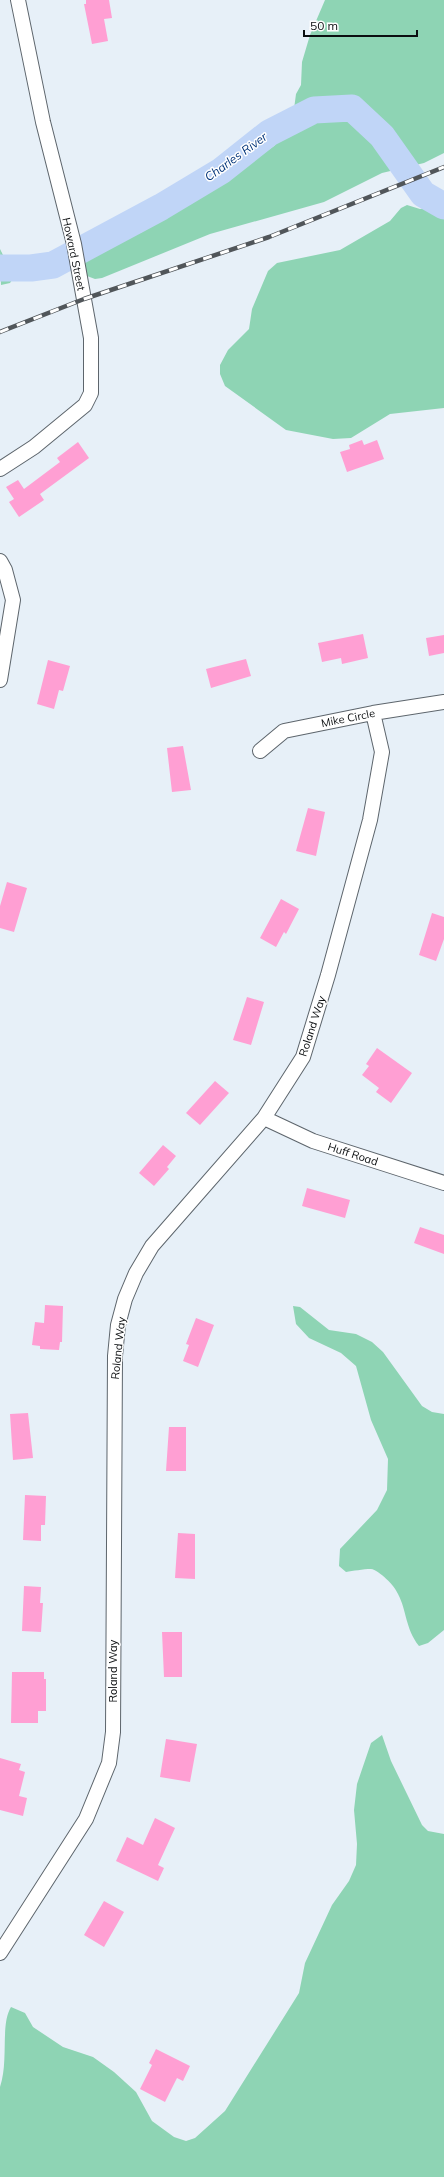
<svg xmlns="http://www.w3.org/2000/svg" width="444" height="2177" viewBox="0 0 444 2177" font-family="Mulish,sans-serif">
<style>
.green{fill:#8ed4b4}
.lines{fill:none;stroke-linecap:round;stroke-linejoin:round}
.river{stroke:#c0d5f7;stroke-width:27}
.building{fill:#ff9fd3}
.minor-casing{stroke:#5d656c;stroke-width:16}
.minor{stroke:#fff;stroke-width:14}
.rail-casing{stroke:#51565a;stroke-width:4.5}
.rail{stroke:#fff;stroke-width:3;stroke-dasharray:9;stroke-linecap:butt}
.labels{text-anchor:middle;stroke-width:3;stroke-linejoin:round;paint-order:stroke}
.street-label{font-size:11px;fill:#0b0e10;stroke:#fff}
.water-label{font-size:12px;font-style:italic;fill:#04357a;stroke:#fff}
</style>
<rect width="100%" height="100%" fill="#e7f0f8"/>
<path class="green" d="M 325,0 L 444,0 L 444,153 L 424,163 L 382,173 L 324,202 L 210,234 L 102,278 L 95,279 L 87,276 L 83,263 L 98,250 L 142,232 L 161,217 L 191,204 L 274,146 L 296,122 L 294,109 L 296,94 L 301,85 L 302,62 L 310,35 Z
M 407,205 L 420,209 L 444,205 L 444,408 L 390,414 L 351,438 L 333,439 L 286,430 L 225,386 L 220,374 L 220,365 L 228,350 L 249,329 L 252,309 L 268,271 L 277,263 L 340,250 L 390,221 L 401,208 Z
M 0,249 L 14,277 L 10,283 L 1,285 Z
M 293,1306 L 300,1307 L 329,1330 L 356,1334 L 372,1342 L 383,1352 L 422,1406 L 432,1412 L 444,1414 L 444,1630 L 428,1643 L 419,1646 C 405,1628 407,1611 398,1594 C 395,1586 379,1570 371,1569 C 363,1569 353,1571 346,1572 L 339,1566 L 340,1549 L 377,1510 L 387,1490 L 388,1459 L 371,1420 L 356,1366 L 341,1353 L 309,1338 L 296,1324 Z
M 382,1735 L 391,1761 L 422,1825 L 428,1831 L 444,1834 L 444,2177 L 0,2177 L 0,2087 C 9,2061 0,2025 11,2007 L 25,2013 L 33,2027 L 63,2047 L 93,2057 L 114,2072 L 136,2092 L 152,2121 L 174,2137 L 186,2141 L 195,2138 L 225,2111 L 299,1993 L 305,1963 L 332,1905 L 349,1881 L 356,1865 L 357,1844 L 354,1810 L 357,1784 L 371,1743 Z"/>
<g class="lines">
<path class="river" d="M 0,268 L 31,268 L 53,265 L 161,207 L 221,171 L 269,133 L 314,110 L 352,108 L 382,136 L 423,194 L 444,206"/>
</g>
<path class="building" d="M 86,0 L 109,0 L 112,18 L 104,19 L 108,41 L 92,44 L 84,4 L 86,4 Z
M 362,440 L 364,445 L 377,440 L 384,459 L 347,472 L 340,452 L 350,449 L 349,445 Z
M 78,442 L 89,458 L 40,494 L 44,500 L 19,517 L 9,502 L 14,499 L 6,487 L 18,480 L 24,489 L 60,462 L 57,458 Z
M 363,634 L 368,658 L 342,664 L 341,658 L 322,662 L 318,643 Z
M 444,635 L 444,653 L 429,656 L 426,638 Z
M 246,659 L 251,676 L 211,688 L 206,669 Z
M 48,660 L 70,666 L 63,691 L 59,690 L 54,709 L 37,704 Z
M 183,746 L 191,790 L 172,792 L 167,748 Z
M 308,808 L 325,812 L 316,856 L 296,851 Z
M 7,882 L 27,888 L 14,932 L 0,928 L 0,906 Z
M 281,899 L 299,909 L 286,934 L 284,932 L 276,947 L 260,938 Z
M 432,913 L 444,917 L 444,939 L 436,961 L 419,955 Z
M 247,997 L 264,1002 L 251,1045 L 233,1040 Z
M 377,1048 L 412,1073 L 391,1103 L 376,1092 L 379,1088 L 362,1075 L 369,1066 L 366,1064 Z
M 215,1081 L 229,1093 L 200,1125 L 186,1113 Z
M 163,1145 L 176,1156 L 167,1167 L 169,1169 L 154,1186 L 139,1173 Z
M 307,1188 L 350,1200 L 345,1218 L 302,1206 Z
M 420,1227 L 444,1235 L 444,1254 L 414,1243 Z
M 45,1305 L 63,1306 L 62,1342 L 60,1342 L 59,1350 L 40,1349 L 40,1346 L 32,1345 L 35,1322 L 44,1323 Z
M 196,1318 L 214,1325 L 198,1367 L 183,1361 L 189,1345 L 186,1344 Z
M 28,1413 L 33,1458 L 13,1460 L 10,1414 Z
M 169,1427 L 186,1427 L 186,1471 L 166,1471 Z
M 25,1495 L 46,1496 L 45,1525 L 41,1525 L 41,1541 L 23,1540 Z
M 178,1533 L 195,1534 L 195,1579 L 175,1578 Z
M 24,1586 L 41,1587 L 40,1603 L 43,1603 L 41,1632 L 22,1631 Z
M 162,1632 L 182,1632 L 182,1677 L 164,1677 Z
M 12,1672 L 44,1672 L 44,1679 L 46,1679 L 46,1711 L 38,1711 L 38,1723 L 11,1723 Z
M 166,1739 L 197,1744 L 190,1782 L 160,1777 Z
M 0,1758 L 21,1764 L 19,1770 L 25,1772 L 19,1796 L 27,1798 L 23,1816 L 0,1810 Z
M 155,1818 L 175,1828 L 158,1865 L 164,1868 L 158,1881 L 116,1861 L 127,1837 L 143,1845 Z
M 104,1901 L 124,1912 L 104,1947 L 84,1935 Z
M 156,2049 L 190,2066 L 183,2081 L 177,2078 L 165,2102 L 140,2089 L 152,2065 L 149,2063 Z"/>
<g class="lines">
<g class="minor-casing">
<path id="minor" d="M 0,469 L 34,447 L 85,405 L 91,393 L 91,338 L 81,283 L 74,244 L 43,122 L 18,0
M 0,561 L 5,570 L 13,600 L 0,680
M 260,751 L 284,731 L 373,713 L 444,702
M 264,1118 L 313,1141 L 444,1183
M 0,1953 L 86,1819 L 109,1763 L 113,1732 L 115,1356 L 118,1325 L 125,1299 L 136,1273 L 152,1246 L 264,1118 L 303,1057 L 328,975 L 370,820 L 382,752 L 373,713"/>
</g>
<use href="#minor" class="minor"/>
<g class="rail-casing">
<path id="rail" d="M 0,332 L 84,299 L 269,237 L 444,167"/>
</g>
<use href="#rail" class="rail"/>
</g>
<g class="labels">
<g class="street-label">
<text transform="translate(74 254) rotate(78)" y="4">Howard Street</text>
<text transform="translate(348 718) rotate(-11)" y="4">Mike Circle</text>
<text transform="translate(312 1026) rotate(-72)" y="4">Roland Way</text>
<text transform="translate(353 1154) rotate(18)" y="4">Huff Road</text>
<text transform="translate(118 1348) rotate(-84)" y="4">Roland Way</text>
<text transform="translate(113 1671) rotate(-90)" y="4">Roland Way</text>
</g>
<g class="water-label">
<text transform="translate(236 157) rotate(-36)" y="4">Charles River</text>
</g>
</g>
<path d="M304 30v6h113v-6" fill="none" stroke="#0b0e10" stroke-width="2"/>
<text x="310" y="30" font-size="12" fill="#0b0e10" stroke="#ffffff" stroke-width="3" paint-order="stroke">50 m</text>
</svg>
